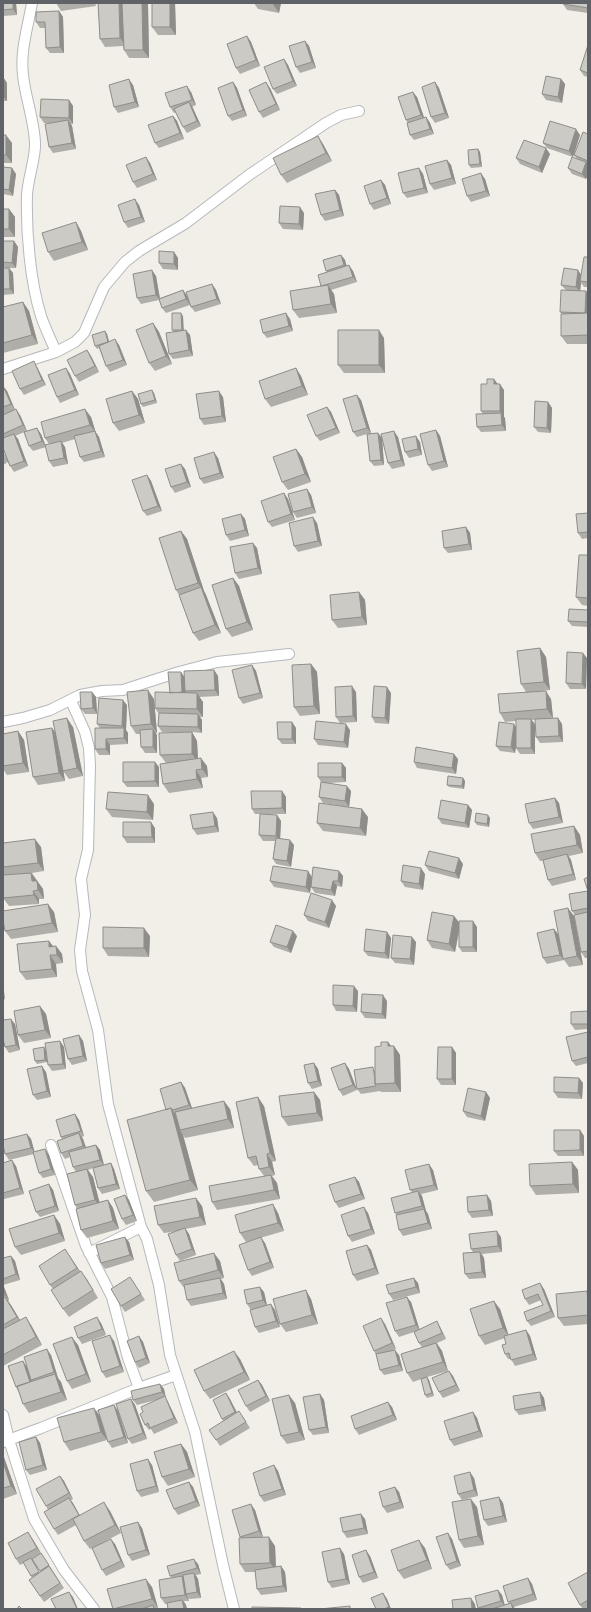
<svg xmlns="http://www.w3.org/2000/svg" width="591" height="1612" viewBox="0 0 591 1612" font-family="'Sofia Sans Condensed',sans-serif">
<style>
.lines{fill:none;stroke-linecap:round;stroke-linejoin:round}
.street-casing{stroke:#b5b8bc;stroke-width:12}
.street{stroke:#fff;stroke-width:10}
.wall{fill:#afaea9}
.shaded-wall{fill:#8f8d8a}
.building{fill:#cccac5;stroke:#8f8d8a}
</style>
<rect width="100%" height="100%" fill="#f1efe8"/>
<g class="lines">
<g class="street-casing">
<path id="street" d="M 32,3 C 28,27 20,50 23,75 C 25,97 36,126 35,147 C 34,163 28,179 27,195 C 26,231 30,281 41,316 C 45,328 51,340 56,352
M 3,369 L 56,352 L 75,342 L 84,333 L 104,287 L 125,262 L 139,251 L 186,223 L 249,175 L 326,123 L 341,115 L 359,111
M 71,701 L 85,732 L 89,748 L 90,766 L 88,850 L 81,879 L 85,915 L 80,950 L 82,971 L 98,1030 L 108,1104 L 141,1227 L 147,1239 L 159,1285 L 170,1355 L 195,1432 L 223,1565 L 234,1609
M 3,722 L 23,718 L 50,710 L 80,695 L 102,691 L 123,690 L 179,672 L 217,662 L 289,654
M 51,1145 L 86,1246 L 112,1297 L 128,1358 L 139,1388
M 89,1253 L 141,1227
M 3,1415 L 9,1440 L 34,1519 L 64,1570 L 94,1609
M 3,1442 L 41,1428 L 139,1388 L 176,1375"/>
</g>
<use href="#street" class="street"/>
</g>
<path class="wall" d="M 3,3 L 16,3 L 17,15 L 3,16 Z
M 56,3 L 95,3 L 96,6 L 61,11 Z
M 98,3 L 147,3 L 148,4 L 149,58 L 129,58 L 124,50 L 123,46 L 105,47 L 100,39 Z
M 175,3 L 176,35 L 158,35 L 152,27 Z
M 254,3 L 281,3 L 279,13 L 258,9 Z
M 588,3 L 588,13 L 567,10 L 563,4 Z
M 59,11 L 63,17 L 64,53 L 50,53 L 46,48 L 45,28 L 40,28 L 36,22 Z
M 247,36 L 251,42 L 260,66 L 240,74 L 236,68 Z
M 305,41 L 309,46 L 316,68 L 300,73 L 296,67 Z
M 588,45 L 588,77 L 584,76 L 580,70 Z
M 284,59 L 288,65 L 297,86 L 277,94 L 273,89 Z
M 3,77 L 7,83 L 7,101 L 3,101 Z
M 561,79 L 565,84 L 562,103 L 546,100 L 542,94 Z
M 233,82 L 237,88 L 247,116 L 232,121 L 228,116 Z
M 435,82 L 439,88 L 449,118 L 435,123 L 431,117 Z
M 133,85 L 139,107 L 118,113 L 114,107 Z
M 270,88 L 280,110 L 263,118 L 259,112 Z
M 191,92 L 196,105 L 192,107 L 201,126 L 187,133 L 183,127 L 176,112 L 174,113 L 170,107 Z
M 417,97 L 424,118 L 426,117 L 430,123 L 434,134 L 414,140 L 410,135 L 408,123 L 406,120 Z
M 69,100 L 73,106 L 73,124 L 71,124 L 72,126 L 76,149 L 53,153 L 49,147 L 51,123 L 44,123 L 40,117 Z
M 173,116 L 177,121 L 184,139 L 159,148 L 155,143 Z
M 588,134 L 588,175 L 586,179 L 572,174 L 568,168 L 577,159 L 574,155 Z
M 3,135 L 12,143 L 12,163 L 3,163 Z
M 580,135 L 573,157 L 547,148 L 543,143 Z
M 323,144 L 332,161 L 287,183 L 281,175 Z
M 478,149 L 480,152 L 482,167 L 471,168 L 469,165 Z
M 550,154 L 542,173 L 520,164 L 516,158 Z
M 146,157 L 150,163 L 157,180 L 137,188 L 133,182 Z
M 447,160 L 451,165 L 456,184 L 434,190 L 430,184 Z
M 3,167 L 12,168 L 16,174 L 13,196 L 3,194 Z
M 419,168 L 423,174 L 428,193 L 407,198 L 403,193 Z
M 485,179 L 490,196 L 471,202 L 467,196 Z
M 381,180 L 385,185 L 391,204 L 374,210 L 370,204 Z
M 335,190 L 339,195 L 344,216 L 325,221 L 321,215 Z
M 139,205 L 145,222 L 128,228 L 124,222 Z
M 3,209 L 9,209 L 15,217 L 15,237 L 3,237 Z
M 304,213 L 303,230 L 283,229 L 279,223 Z
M 76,222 L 81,231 L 88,250 L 54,261 L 48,252 Z
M 3,241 L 14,241 L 18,247 L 16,268 L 9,268 L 13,273 L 14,294 L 3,295 L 3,268 L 8,268 L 5,268 L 3,265 Z
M 174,252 L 178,258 L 178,270 L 163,269 L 159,263 Z
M 341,255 L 345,260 L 346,266 L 353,271 L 357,282 L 331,290 L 334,294 L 337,313 L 299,318 L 293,310 L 321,286 L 327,272 L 326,271 Z
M 588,257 L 588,287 L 584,287 L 581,283 L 580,291 L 586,291 L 588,294 L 588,344 L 567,344 L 561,336 L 562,314 L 560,312 L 566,290 L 561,285 L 581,274 Z
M 156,276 L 160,298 L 183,290 L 187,296 L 190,305 L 166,313 L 162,308 L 159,300 L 141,304 L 137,298 Z
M 212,284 L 216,290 L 221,304 L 195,312 L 191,307 Z
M 23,302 L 29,311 L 38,344 L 3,353 L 3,307 Z
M 183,316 L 183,330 L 190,335 L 193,356 L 173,359 L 169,354 L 173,332 L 172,330 Z
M 290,319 L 293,331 L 267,338 L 263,333 Z
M 153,323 L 159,332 L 172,364 L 155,371 L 149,363 Z
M 105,331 L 107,334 L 109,342 L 119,345 L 127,365 L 110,372 L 106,366 L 99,348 L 97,349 L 95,346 Z
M 384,338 L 385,373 L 344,373 L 338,365 Z
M 87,350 L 91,356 L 99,372 L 79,382 L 75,376 Z
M 37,367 L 46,385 L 24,395 L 20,389 Z
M 66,368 L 70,374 L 79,395 L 60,403 L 57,397 Z
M 301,376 L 308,395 L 271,407 L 265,399 Z
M 494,379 L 498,384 L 504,390 L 504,417 L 505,418 L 506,431 L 481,432 L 477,427 L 483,414 L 481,411 L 487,384 Z
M 3,386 L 7,391 L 15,410 L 3,415 Z
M 132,391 L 138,399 L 145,423 L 119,431 L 113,423 Z
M 154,393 L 157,403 L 143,407 L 141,404 Z
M 223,397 L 226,422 L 204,425 L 200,419 Z
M 361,400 L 371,433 L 369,434 L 378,433 L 382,438 L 384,465 L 374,466 L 370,461 L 367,434 L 357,437 L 353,432 Z
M 548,402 L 552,408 L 551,433 L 538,432 L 534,427 Z
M 327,407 L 331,412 L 340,433 L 320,441 L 316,436 Z
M 3,415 L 20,415 L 27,431 L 15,436 L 18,439 L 28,466 L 14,472 L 10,466 L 8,462 L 3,465 L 3,451 L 7,459 L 3,448 Z
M 91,417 L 95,431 L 99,437 L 105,457 L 84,462 L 80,457 L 75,439 L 62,443 L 65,447 L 68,464 L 53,467 L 49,461 L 46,447 L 33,451 L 29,446 L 41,434 L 46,446 L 49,444 L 45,438 Z
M 436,430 L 440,436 L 448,467 L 432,471 L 428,465 Z
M 398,437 L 405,466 L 392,469 L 388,463 Z
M 420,442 L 422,455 L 409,458 L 405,452 Z
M 296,449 L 302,457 L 311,482 L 288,490 L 282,482 Z
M 218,458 L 224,478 L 204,484 L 200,479 Z
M 185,469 L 191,487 L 175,493 L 171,487 Z
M 147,475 L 151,481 L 162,511 L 147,516 L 143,511 Z
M 307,489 L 311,495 L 316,513 L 297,518 L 293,512 Z
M 284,493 L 288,499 L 295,520 L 272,527 L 268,522 Z
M 588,513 L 588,538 L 582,539 L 578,533 Z
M 241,514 L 245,519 L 249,536 L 230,541 L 226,535 Z
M 317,523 L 322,546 L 298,552 L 294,546 Z
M 466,527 L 470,533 L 472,550 L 448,553 L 444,548 Z
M 181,531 L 187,539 L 204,591 L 206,595 L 221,633 L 199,641 L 193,633 L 179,595 L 176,590 Z
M 257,548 L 262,574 L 239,579 L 235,573 Z
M 588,555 L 588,606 L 582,605 L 576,597 Z
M 233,578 L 239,586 L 253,630 L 232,637 L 226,629 Z
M 359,592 L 365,600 L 367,625 L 338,628 L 332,620 Z
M 588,610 L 588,627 L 572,626 L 568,621 Z
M 540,648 L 546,657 L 550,690 L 532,692 L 551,699 L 553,718 L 531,720 L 535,754 L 520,754 L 516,748 L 516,747 L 515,753 L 500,751 L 496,746 L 516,726 L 516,721 L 505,722 L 500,713 L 526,692 L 521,684 Z
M 587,658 L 586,689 L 570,689 L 566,683 Z
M 311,664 L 317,672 L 320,714 L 300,716 L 294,707 Z
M 252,665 L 256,671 L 263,698 L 243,704 L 239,698 Z
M 214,670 L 218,676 L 219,696 L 199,697 L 203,702 L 203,717 L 200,717 L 202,720 L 202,733 L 192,732 L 197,741 L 198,758 L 207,766 L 208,777 L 201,778 L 203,788 L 169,793 L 163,784 L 166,763 L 160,755 L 188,732 L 162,732 L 158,726 L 159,714 L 155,708 L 170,693 L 181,672 L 185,678 Z
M 92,692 L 96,697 L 97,714 L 85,714 L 81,709 Z
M 356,692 L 357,722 L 340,723 L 336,717 Z
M 391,693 L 389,724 L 375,723 L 372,717 Z
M 154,699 L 157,733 L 155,733 L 157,735 L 157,753 L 145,753 L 141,747 L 140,734 L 136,734 L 131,726 Z
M 127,705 L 126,730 L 128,733 L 128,744 L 110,745 L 110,755 L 99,755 L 95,749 L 100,728 L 97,724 Z
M 558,718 L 562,724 L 563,742 L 540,743 L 536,737 Z
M 292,722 L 296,728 L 296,744 L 282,744 L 278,739 Z
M 73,727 L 83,776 L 69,779 L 63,771 L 63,769 L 65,781 L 38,785 L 33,777 L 52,728 L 55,732 Z
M 350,730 L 348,748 L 318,745 L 314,739 Z
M 18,731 L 24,740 L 29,772 L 7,775 L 3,769 L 3,734 Z
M 458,759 L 456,774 L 417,768 L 414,762 Z
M 342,763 L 346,768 L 346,782 L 328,783 L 351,791 L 349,807 L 323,803 L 319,797 L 321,782 L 318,777 Z
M 159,767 L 159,787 L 127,787 L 123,782 Z
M 463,778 L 465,781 L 464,789 L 449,787 L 447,785 Z
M 282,791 L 286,797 L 286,814 L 255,814 L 252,809 Z
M 555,798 L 559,803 L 563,823 L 533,829 L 529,823 Z
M 154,804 L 153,820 L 112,817 L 106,809 Z
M 468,805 L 472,810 L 469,828 L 442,824 L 438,818 Z
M 277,815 L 281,821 L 280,838 L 294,845 L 291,867 L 276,864 L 273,859 L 275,841 L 263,841 L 259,835 Z
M 368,817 L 366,836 L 323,831 L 317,823 Z
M 217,818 L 219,832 L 197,835 L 193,829 Z
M 490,818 L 489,827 L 477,825 L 475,822 Z
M 574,826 L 580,835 L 583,853 L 569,856 L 571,860 L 576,880 L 552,886 L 548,880 L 543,861 L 540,861 L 535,853 Z
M 155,828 L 155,843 L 127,843 L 123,837 Z
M 3,843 L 41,847 L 44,871 L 32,873 L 43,889 L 44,899 L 39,899 L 39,904 L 9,906 L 3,898 Z
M 463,864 L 459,879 L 429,871 L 425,865 Z
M 339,871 L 343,876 L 342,887 L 337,886 L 335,896 L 315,893 L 311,887 L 311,886 L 310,893 L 274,887 L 270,881 L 312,877 Z
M 425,874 L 423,890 L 405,887 L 401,881 Z
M 588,891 L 588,958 L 585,958 L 581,952 L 575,915 L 572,911 Z
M 336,906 L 329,928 L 308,921 L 304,915 Z
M 54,912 L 58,932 L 11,939 L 5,931 Z
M 454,916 L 459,922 L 477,927 L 477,952 L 462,952 L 459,947 L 459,933 L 455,952 L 432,948 L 427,940 Z
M 574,916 L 583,965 L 569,967 L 564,960 L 547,964 L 543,958 L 554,929 L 558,934 L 561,947 Z
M 387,932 L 391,938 L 389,959 L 368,956 L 364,951 Z
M 150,936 L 149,957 L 108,956 L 103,948 Z
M 297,936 L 291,953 L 274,947 L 270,942 Z
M 49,941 L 53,946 L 56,946 L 62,954 L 63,963 L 56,964 L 57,977 L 26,980 L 20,972 Z
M 416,942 L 414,965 L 395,963 L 391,958 Z
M 358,991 L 357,1012 L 336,1011 L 333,1005 Z
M 387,1001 L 386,1019 L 365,1018 L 361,1012 Z
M 588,1011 L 588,1029 L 575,1030 L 571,1024 Z
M 46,1014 L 51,1038 L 24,1043 L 18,1035 Z
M 3,1020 L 15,1024 L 20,1050 L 9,1053 L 5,1047 L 3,1041 Z
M 588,1032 L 588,1063 L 576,1066 L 572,1061 Z
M 79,1035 L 83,1041 L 87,1061 L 72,1065 L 68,1059 Z
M 60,1041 L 64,1047 L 66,1069 L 52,1071 L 48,1065 Z
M 388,1042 L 391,1046 L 394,1046 L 400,1055 L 401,1092 L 381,1092 L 380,1091 L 361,1094 L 357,1089 L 375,1070 L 381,1046 Z
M 452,1047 L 456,1053 L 456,1085 L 441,1085 L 437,1079 Z
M 46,1050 L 47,1062 L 37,1064 L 35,1061 Z
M 314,1063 L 318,1069 L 322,1086 L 312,1089 L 308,1083 Z
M 345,1063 L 349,1069 L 357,1090 L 343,1096 L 339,1090 Z
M 46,1072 L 51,1097 L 37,1100 L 33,1095 Z
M 579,1078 L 583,1083 L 582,1099 L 558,1098 L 554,1092 Z
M 181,1082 L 185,1088 L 192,1108 L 230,1109 L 234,1128 L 185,1138 L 183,1135 L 198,1190 L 154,1202 L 146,1191 L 166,1110 Z
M 314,1092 L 320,1100 L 323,1121 L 288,1126 L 282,1117 Z
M 486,1092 L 490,1098 L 485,1121 L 467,1117 L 463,1111 Z
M 264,1106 L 276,1161 L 272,1162 L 275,1175 L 272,1176 L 277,1183 L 280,1199 L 217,1210 L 212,1202 L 264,1176 L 259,1169 L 258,1165 L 254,1166 L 248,1158 Z
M 75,1114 L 79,1120 L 84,1136 L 82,1137 L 83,1139 L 86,1147 L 96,1145 L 100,1150 L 104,1165 L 111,1163 L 114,1169 L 120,1189 L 102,1194 L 98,1188 L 93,1168 L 88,1170 L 93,1177 L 99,1202 L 108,1200 L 113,1208 L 119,1229 L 87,1238 L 81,1230 L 77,1209 L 75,1205 L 76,1172 L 73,1167 L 70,1157 L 65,1159 L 61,1153 L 62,1139 L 61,1137 Z
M 580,1130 L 584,1136 L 584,1156 L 558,1156 L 554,1151 Z
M 27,1134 L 31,1139 L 34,1152 L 45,1149 L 49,1155 L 55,1175 L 43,1178 L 39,1173 L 34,1154 L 9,1160 L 5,1154 Z
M 572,1162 L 578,1170 L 579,1193 L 536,1195 L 530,1186 Z
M 3,1163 L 16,1166 L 24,1194 L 4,1199 L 3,1198 Z
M 433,1170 L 438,1190 L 421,1194 L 422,1196 L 426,1211 L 428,1214 L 432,1229 L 403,1236 L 399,1230 L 397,1215 L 395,1213 L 412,1192 L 410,1190 Z
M 355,1177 L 359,1182 L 365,1199 L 339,1208 L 335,1202 Z
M 49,1184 L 53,1190 L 59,1211 L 40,1217 L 36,1212 Z
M 125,1195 L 129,1200 L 137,1221 L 126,1225 L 122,1219 Z
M 487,1195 L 491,1201 L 493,1216 L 472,1218 L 468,1212 Z
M 202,1206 L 206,1225 L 185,1229 L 189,1234 L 196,1255 L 180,1261 L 176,1255 L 178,1231 L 164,1233 L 158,1225 Z
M 278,1213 L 284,1231 L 246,1242 L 240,1233 Z
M 368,1213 L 375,1234 L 352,1242 L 348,1236 Z
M 54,1215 L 60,1224 L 65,1241 L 21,1255 L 15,1247 Z
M 501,1237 L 502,1252 L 482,1254 L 484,1258 L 486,1278 L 469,1279 L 465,1274 L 473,1252 L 471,1249 Z
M 129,1242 L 134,1260 L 105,1269 L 101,1263 Z
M 265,1243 L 274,1268 L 252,1276 L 248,1270 Z
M 367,1245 L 371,1250 L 379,1274 L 357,1281 L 353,1275 Z
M 65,1249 L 80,1271 L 87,1279 L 98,1298 L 69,1317 L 63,1309 L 53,1289 L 50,1285 Z
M 11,1256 L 15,1261 L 20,1280 L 3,1285 L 4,1287 L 9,1300 L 8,1301 L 20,1320 L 31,1325 L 42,1345 L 3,1366 L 3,1258 Z
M 220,1261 L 224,1278 L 221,1279 L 224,1284 L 227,1299 L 191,1306 L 187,1300 L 185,1289 L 179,1281 Z
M 134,1283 L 145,1300 L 125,1312 L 121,1306 Z
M 418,1283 L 420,1293 L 393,1300 L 389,1294 Z
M 544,1289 L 555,1317 L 531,1326 L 527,1321 L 543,1305 L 541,1300 L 529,1305 L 525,1299 Z
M 264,1292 L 267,1305 L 275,1310 L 280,1327 L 259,1333 L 255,1327 L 251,1310 L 247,1304 Z
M 588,1292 L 588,1324 L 564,1326 L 558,1318 Z
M 311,1299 L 318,1324 L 286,1332 L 280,1324 Z
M 411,1302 L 419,1329 L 440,1327 L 446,1339 L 437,1343 L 442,1351 L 448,1371 L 427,1377 L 429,1380 L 434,1396 L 427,1398 L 425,1395 L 421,1379 L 413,1382 L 407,1373 L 422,1347 L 419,1343 L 414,1332 L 399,1337 L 395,1331 Z
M 500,1309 L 508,1335 L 526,1330 L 530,1336 L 537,1360 L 515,1366 L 511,1359 L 508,1359 L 505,1354 L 506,1344 L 505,1338 L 485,1345 L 479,1336 Z
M 101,1323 L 106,1335 L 82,1344 L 78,1338 Z
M 385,1324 L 396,1349 L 391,1351 L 399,1355 L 403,1371 L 384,1375 L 380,1370 L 376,1355 L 374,1351 Z
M 139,1336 L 143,1342 L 150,1363 L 139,1368 L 135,1362 Z
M 114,1341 L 124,1372 L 106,1378 L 102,1372 Z
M 78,1345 L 91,1382 L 72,1389 L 67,1381 Z
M 51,1355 L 58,1378 L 61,1382 L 67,1400 L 29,1413 L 23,1404 L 19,1393 L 16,1387 L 27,1367 L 32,1381 L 31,1380 Z
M 240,1359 L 250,1380 L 210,1399 L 204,1391 Z
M 449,1371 L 453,1376 L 460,1391 L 443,1398 L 439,1392 Z
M 258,1380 L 262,1385 L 270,1401 L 250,1412 L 246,1406 Z
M 160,1384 L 164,1389 L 165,1398 L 168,1402 L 178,1423 L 154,1434 L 151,1429 L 149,1430 L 145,1425 L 143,1412 L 156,1400 L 137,1405 L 133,1400 Z
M 540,1392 L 544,1398 L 546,1411 L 519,1415 L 515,1410 Z
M 226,1393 L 230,1399 L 237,1412 L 243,1417 L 250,1428 L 220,1446 L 216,1440 L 223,1421 L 222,1419 Z
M 320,1394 L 324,1400 L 329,1433 L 313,1435 L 309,1430 Z
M 131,1399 L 135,1405 L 147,1439 L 132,1444 L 128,1439 Z
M 295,1403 L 305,1440 L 287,1444 L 281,1436 Z
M 114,1405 L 118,1411 L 128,1443 L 112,1448 L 108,1442 Z
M 392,1407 L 397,1420 L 359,1435 L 355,1429 Z
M 473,1412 L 477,1418 L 483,1437 L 454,1446 L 450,1440 Z
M 100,1416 L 107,1440 L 70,1451 L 64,1442 Z
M 36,1437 L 40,1443 L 47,1470 L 30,1475 L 26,1470 Z
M 181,1444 L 187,1452 L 195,1477 L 168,1486 L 162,1477 Z
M 3,1456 L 17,1494 L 3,1499 Z
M 152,1465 L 159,1492 L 141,1497 L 137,1491 Z
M 274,1465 L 278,1471 L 286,1495 L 264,1502 L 260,1496 Z
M 60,1476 L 64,1481 L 73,1499 L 71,1500 L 79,1515 L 110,1511 L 121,1533 L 102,1543 L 115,1544 L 125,1567 L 106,1576 L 102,1570 L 92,1548 L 90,1549 L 84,1541 L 76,1525 L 58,1535 L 54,1529 L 48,1510 L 46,1506 Z
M 474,1478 L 478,1496 L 462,1500 L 458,1494 Z
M 189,1482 L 193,1487 L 200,1506 L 178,1515 L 174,1509 Z
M 395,1487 L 399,1492 L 404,1508 L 387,1513 L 383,1507 Z
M 499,1497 L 503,1503 L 507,1522 L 488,1526 L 484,1520 Z
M 477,1507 L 484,1545 L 464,1548 L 459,1540 Z
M 255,1510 L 263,1537 L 259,1538 L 275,1546 L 276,1567 L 281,1566 L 285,1572 L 287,1592 L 261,1595 L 257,1589 L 255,1572 L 245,1572 L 240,1564 L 241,1538 L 240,1537 Z
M 365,1519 L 368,1534 L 347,1538 L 343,1532 Z
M 142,1528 L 150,1555 L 132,1561 L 128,1555 Z
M 32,1538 L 41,1553 L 31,1559 L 39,1573 L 41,1572 L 32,1559 L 41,1553 L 64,1588 L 44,1602 L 29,1580 L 32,1578 L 24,1563 L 20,1565 L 16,1559 Z
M 452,1539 L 461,1566 L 450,1570 L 446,1565 Z
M 425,1548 L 432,1569 L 404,1579 L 398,1571 Z
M 344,1554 L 350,1584 L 332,1588 L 328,1582 Z
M 370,1556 L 378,1578 L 363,1583 L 359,1577 Z
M 198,1564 L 201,1574 L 196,1575 L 198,1579 L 201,1598 L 190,1599 L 188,1598 L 189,1601 L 184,1601 L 186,1605 L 187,1609 L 168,1609 L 167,1604 L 165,1604 L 161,1598 L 172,1578 L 170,1576 Z
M 588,1572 L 588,1609 L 583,1609 L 580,1605 Z
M 528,1578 L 532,1584 L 537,1600 L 514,1607 L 515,1609 L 479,1609 L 478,1608 L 498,1590 L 502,1595 L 505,1605 L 509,1603 L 508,1602 Z
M 152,1587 L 158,1608 L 155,1608 L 155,1609 L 113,1609 Z
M 383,1593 L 387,1599 L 391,1609 L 376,1609 Z"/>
<path class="shaded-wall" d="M 13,3 L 16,3 L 17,15 L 13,9 Z
M 119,3 L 124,3 L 126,46 L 120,38 Z
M 142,3 L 147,3 L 148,4 L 149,58 L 143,50 Z
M 170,3 L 175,3 L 176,35 L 170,27 Z
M 274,3 L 281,3 L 279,13 L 273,4 Z
M 59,11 L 63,17 L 64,53 L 60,47 Z
M 247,36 L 251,42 L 260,66 L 256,60 Z
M 305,41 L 309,46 L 316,68 L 312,62 Z
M 284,59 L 288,65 L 297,86 L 293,81 Z
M 3,77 L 7,83 L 7,101 L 3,96 Z
M 129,79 L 133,85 L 139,107 L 135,102 Z
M 561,79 L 565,84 L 562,103 L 558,97 Z
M 233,82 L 237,88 L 247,116 L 243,110 Z
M 266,82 L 270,88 L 280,110 L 276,104 Z
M 435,82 L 439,88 L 449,118 L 445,113 Z
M 187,86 L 191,92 L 196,105 L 192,100 Z
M 413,92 L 417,97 L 425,120 L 421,115 Z
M 69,100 L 73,106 L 73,124 L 69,118 Z
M 189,102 L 193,108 L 201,126 L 197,121 Z
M 173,116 L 177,121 L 184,139 L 180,133 Z
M 426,117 L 430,123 L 434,134 L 430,129 Z
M 68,120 L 72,126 L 76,149 L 72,143 Z
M 576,129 L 580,135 L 573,157 L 569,151 Z
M 6,135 L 12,143 L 12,163 L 6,155 Z
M 318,136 L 323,144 L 332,161 L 326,153 Z
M 546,148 L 550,154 L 542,173 L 539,167 Z
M 478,149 L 480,152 L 482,167 L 480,164 Z
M 146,157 L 150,163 L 157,180 L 153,174 Z
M 447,160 L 451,165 L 456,184 L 452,178 Z
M 586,162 L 588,164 L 588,175 L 586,179 L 582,174 Z
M 12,168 L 16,174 L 13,196 L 9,190 Z
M 419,168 L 423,174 L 428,193 L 424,188 Z
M 481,173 L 485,179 L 490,196 L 486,191 Z
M 381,180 L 385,185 L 391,204 L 387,198 Z
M 335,190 L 339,195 L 344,216 L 340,210 Z
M 135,199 L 139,205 L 145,222 L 141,217 Z
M 300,207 L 304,213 L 303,230 L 299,224 Z
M 9,209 L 15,217 L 15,237 L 9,229 Z
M 76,222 L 81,231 L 88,250 L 82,242 Z
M 14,241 L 18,247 L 16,268 L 12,263 Z
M 174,252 L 178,258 L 178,270 L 174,264 Z
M 341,255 L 345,260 L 348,271 L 344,265 Z
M 349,265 L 353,271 L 357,282 L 353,277 Z
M 9,268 L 13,273 L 14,294 L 10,289 Z
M 152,270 L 156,276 L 160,300 L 156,295 Z
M 578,270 L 582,276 L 580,281 L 581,283 L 580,292 L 576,287 Z
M 212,284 L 216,290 L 221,304 L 217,299 Z
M 328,285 L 334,294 L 337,313 L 331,304 Z
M 183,290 L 187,296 L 190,305 L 186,299 Z
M 586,291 L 588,294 L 588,317 L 585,313 Z
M 23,302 L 29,311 L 38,344 L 32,335 Z
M 181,313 L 183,316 L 184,333 L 182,330 Z
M 286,313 L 290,319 L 293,331 L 289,326 Z
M 153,323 L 159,332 L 172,364 L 166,356 Z
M 186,330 L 190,335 L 193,356 L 189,350 Z
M 379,330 L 384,338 L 385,373 L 379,365 Z
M 105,331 L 107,334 L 110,345 L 108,342 Z
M 115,339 L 119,345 L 127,365 L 123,360 Z
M 87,350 L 91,356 L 99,372 L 95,366 Z
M 34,361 L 46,385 L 42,380 Z
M 66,368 L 70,374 L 79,395 L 75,390 Z
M 296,368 L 301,376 L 308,395 L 302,386 Z
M 494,379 L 498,385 L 494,384 Z
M 500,384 L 504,390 L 504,417 L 500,411 Z
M 3,386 L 7,391 L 15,410 L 11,404 Z
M 152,390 L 154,393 L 157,403 L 155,400 Z
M 132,391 L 138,399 L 145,423 L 139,415 Z
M 219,391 L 223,397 L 226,422 L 222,416 Z
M 357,395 L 361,400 L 371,433 L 367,428 Z
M 548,402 L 552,408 L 551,433 L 547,428 Z
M 327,407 L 331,412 L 340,433 L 336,428 Z
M 16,409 L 20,415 L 27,431 L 23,425 Z
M 85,409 L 91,417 L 96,433 L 90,425 Z
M 501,413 L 505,418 L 506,431 L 502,425 Z
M 37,428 L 41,434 L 46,447 L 42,441 Z
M 436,430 L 440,436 L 448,467 L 444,461 Z
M 95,431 L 99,437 L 105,457 L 101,451 Z
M 394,431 L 398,437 L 405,466 L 401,460 Z
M 378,433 L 382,438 L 384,465 L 381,460 Z
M 14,434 L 18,439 L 28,466 L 24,461 Z
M 416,436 L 420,442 L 422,455 L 418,449 Z
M 61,441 L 65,447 L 68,464 L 64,458 Z
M 296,449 L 302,457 L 311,482 L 305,474 Z
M 214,452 L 218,458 L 224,478 L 220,473 Z
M 181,464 L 185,469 L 191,487 L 187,482 Z
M 147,475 L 151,481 L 162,511 L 158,506 Z
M 307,489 L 311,495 L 316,513 L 312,507 Z
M 284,493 L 288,499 L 295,520 L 291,514 Z
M 241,514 L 245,519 L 249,536 L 245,530 Z
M 313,517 L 317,523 L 322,546 L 318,541 Z
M 466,527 L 470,533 L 472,550 L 469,544 Z
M 181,531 L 187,539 L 204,591 L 206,595 L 221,633 L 215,625 L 201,588 L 198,583 Z
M 253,543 L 257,548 L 262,574 L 258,568 Z
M 233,578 L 239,586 L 253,630 L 247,622 Z
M 359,592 L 365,600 L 367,625 L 362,617 Z
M 540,648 L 546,657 L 550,690 L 544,682 Z
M 583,653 L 587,658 L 586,689 L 582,684 Z
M 311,664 L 317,672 L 320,714 L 314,706 Z
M 252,665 L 256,671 L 263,698 L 260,693 Z
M 214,670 L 218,676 L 219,696 L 215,690 Z
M 181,672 L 185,678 L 186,698 L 182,692 Z
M 352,686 L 356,692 L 357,722 L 353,716 Z
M 387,687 L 391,693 L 389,724 L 385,718 Z
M 148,690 L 154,699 L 157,733 L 151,724 Z
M 546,691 L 551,699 L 553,718 L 547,709 Z
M 92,692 L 96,697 L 97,714 L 93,708 Z
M 197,693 L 203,702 L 203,717 L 197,709 Z
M 123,700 L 127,705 L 126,730 L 128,733 L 128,744 L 124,738 L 124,729 L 122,726 Z
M 198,714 L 202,720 L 202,733 L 198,727 Z
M 67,718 L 73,727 L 83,776 L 77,768 Z
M 558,718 L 562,724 L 563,742 L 559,736 Z
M 531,719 L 535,724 L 535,754 L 531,748 Z
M 292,722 L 296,728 L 296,744 L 292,739 Z
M 346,724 L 350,730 L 348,748 L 344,742 Z
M 514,724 L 518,730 L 515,753 L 511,747 Z
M 52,728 L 58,736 L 65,781 L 59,773 Z
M 153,729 L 157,735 L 157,753 L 153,747 Z
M 18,731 L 24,740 L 29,772 L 23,763 Z
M 192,732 L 197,741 L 198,762 L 192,754 Z
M 106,739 L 110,745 L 110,755 L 106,749 Z
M 454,754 L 458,759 L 456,774 L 452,768 Z
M 201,758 L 207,766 L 208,777 L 202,769 Z
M 155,762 L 159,767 L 159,787 L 155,781 Z
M 342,763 L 346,768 L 346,782 L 342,777 Z
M 196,770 L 201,778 L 203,788 L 197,779 Z
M 463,778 L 465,781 L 464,789 L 462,786 Z
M 347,786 L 351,791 L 349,807 L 345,801 Z
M 282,791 L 286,797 L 286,814 L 282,808 Z
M 148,795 L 154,804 L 153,820 L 147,812 Z
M 555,798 L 559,803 L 563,823 L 559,817 Z
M 468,805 L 472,810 L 469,828 L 465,823 Z
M 362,809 L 368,817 L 366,836 L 360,828 Z
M 213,812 L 217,818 L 219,832 L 215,826 Z
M 277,815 L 281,821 L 280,841 L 276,836 Z
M 488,815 L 490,818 L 489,827 L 487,824 Z
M 151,822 L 155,828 L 155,843 L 152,837 Z
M 574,826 L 580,835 L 583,853 L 577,845 Z
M 35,839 L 41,847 L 44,871 L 38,863 Z
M 290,840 L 294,845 L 291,867 L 287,861 Z
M 567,854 L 571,860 L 576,880 L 573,874 Z
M 459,858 L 463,864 L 459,879 L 455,873 Z
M 421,868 L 425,874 L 423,890 L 419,884 Z
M 308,871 L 312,877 L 310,893 L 306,887 Z
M 339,871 L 343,876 L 342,887 L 338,881 Z
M 31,873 L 43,889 L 44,899 L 32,881 Z
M 333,881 L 337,886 L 335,896 L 331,890 Z
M 33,891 L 39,899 L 39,904 L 34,895 Z
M 332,900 L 336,906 L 329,928 L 325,922 Z
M 48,904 L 54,912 L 58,932 L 52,923 Z
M 568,908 L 574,916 L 583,965 L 577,956 Z
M 454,916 L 460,924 L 455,952 L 449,944 Z
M 473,921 L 477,927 L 477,952 L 473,947 Z
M 144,928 L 150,936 L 149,957 L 144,948 Z
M 554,929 L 558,934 L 564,960 L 560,955 Z
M 293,931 L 297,936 L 291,953 L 287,947 Z
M 387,932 L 391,938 L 389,959 L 385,953 Z
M 412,937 L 416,942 L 414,965 L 410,959 Z
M 49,941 L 55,949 L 49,947 Z
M 56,946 L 62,954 L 63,963 L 57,955 Z
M 50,955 L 56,964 L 57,977 L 52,969 Z
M 3,982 L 5,1000 L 3,996 Z
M 354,986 L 358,991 L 357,1012 L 353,1006 Z
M 383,995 L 387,1001 L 386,1019 L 382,1014 Z
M 40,1006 L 46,1014 L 51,1038 L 45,1030 Z
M 11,1019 L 15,1024 L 20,1050 L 16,1045 Z
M 79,1035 L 83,1041 L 87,1061 L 83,1056 Z
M 60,1041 L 64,1047 L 66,1069 L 63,1064 Z
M 388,1042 L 394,1050 L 388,1046 Z
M 394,1046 L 400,1055 L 401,1092 L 395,1083 Z
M 44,1047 L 46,1050 L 47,1062 L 45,1060 Z
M 452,1047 L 456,1053 L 456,1085 L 452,1079 Z
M 314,1063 L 318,1069 L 322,1086 L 318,1081 Z
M 345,1063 L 349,1069 L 357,1090 L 353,1085 Z
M 42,1066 L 46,1072 L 51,1097 L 47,1091 Z
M 579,1078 L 583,1083 L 582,1099 L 578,1093 Z
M 181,1082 L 185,1088 L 193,1111 L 189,1105 Z
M 314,1092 L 320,1100 L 323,1121 L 317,1113 Z
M 486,1092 L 490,1098 L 485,1121 L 481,1116 Z
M 258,1097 L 264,1106 L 276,1161 L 270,1153 Z
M 224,1101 L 230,1109 L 234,1128 L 228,1119 Z
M 171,1108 L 179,1119 L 180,1130 L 183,1135 L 198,1190 L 190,1180 Z
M 75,1114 L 79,1120 L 84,1136 L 81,1131 Z
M 580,1130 L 584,1136 L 584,1156 L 580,1150 Z
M 79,1133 L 83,1139 L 87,1151 L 83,1146 Z
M 27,1134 L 31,1139 L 35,1153 L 31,1148 Z
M 96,1145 L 100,1150 L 104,1165 L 100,1160 Z
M 45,1149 L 49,1155 L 55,1175 L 51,1169 Z
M 267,1154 L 272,1162 L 275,1175 L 269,1167 Z
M 12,1160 L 16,1166 L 24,1194 L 20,1188 Z
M 572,1162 L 578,1170 L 579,1193 L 573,1184 Z
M 111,1163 L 114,1169 L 120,1189 L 116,1184 Z
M 429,1164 L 433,1170 L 438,1190 L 434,1185 Z
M 87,1169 L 93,1177 L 101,1208 L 95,1200 Z
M 271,1175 L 277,1183 L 280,1199 L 274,1190 Z
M 355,1177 L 359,1182 L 365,1199 L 361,1194 Z
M 49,1184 L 53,1190 L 59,1211 L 55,1206 Z
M 418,1191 L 422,1196 L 426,1211 L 428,1214 L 432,1229 L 428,1223 L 424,1209 L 422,1206 Z
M 125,1195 L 129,1200 L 137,1221 L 133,1215 Z
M 487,1195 L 491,1201 L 493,1216 L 489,1210 Z
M 196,1198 L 202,1206 L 206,1225 L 200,1217 Z
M 108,1200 L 113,1208 L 119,1229 L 113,1221 Z
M 273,1204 L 278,1213 L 284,1231 L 278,1223 Z
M 364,1207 L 368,1213 L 375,1234 L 371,1229 Z
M 54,1215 L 60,1224 L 65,1241 L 59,1233 Z
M 185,1228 L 189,1234 L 196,1255 L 192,1249 Z
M 497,1231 L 501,1237 L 502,1252 L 498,1246 Z
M 125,1237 L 129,1242 L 134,1260 L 130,1255 Z
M 261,1237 L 265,1243 L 274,1268 L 270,1262 Z
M 367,1245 L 371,1250 L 379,1274 L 375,1268 Z
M 65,1249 L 83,1276 L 77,1268 Z
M 480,1252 L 484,1258 L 486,1278 L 482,1272 Z
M 214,1253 L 220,1261 L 224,1278 L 218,1270 Z
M 11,1256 L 15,1261 L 20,1280 L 16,1274 Z
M 220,1278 L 224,1284 L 227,1299 L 223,1293 Z
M 414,1278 L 418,1283 L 420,1293 L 416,1287 Z
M 540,1283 L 544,1289 L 555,1317 L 551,1311 Z
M 3,1285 L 4,1287 L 9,1300 L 5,1295 L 3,1289 Z
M 260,1287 L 264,1292 L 267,1306 L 263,1300 Z
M 306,1290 L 311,1299 L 318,1324 L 312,1315 Z
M 5,1297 L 11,1305 L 23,1325 L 17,1317 Z
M 407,1297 L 411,1302 L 420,1331 L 416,1325 Z
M 494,1301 L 500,1309 L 509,1336 L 503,1328 Z
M 271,1304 L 275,1310 L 280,1327 L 276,1321 Z
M 26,1317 L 31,1325 L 42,1345 L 36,1337 Z
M 97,1317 L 101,1323 L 106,1335 L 102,1329 Z
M 381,1318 L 385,1324 L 396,1349 L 392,1343 Z
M 437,1321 L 446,1339 L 442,1333 Z
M 526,1330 L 530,1336 L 537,1360 L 533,1354 Z
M 110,1335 L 114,1341 L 124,1372 L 120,1366 Z
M 139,1336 L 143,1342 L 150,1363 L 146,1358 Z
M 72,1337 L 78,1345 L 91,1382 L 86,1374 Z
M 436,1343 L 442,1351 L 448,1371 L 443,1362 Z
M 47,1349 L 51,1355 L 58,1378 L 54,1372 Z
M 395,1350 L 399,1355 L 403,1371 L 399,1365 Z
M 234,1351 L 240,1359 L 250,1380 L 244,1372 Z
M 23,1361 L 27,1367 L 34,1388 L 30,1382 Z
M 449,1371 L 453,1376 L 460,1391 L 456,1385 Z
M 55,1374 L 61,1382 L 67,1400 L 61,1392 Z
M 427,1377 L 429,1380 L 434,1396 L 432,1393 Z
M 258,1380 L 262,1385 L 270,1401 L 266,1396 Z
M 160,1384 L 164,1389 L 166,1398 L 162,1392 Z
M 540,1392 L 544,1398 L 546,1411 L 542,1405 Z
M 226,1393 L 230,1399 L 239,1418 L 235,1412 Z
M 320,1394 L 324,1400 L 329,1433 L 326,1427 Z
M 289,1395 L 295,1403 L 305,1440 L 299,1432 Z
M 165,1396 L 168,1402 L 178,1423 L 174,1418 Z
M 131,1399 L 135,1405 L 147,1439 L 143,1433 Z
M 388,1402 L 392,1407 L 397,1420 L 393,1415 Z
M 114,1405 L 118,1411 L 128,1443 L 124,1437 Z
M 94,1408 L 100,1416 L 107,1440 L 101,1432 Z
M 473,1412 L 477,1418 L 483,1437 L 479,1431 Z
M 36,1437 L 40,1443 L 47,1470 L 43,1465 Z
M 181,1444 L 187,1452 L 195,1477 L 189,1469 Z
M 3,1456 L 4,1457 L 17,1494 L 11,1486 L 3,1462 Z
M 148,1459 L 152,1465 L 159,1492 L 156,1486 Z
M 274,1465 L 278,1471 L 286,1495 L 282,1489 Z
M 470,1472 L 474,1478 L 478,1496 L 474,1490 Z
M 60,1476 L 64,1481 L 73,1499 L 69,1493 Z
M 189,1482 L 193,1487 L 200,1506 L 196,1501 Z
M 395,1487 L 399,1492 L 404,1508 L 400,1502 Z
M 499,1497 L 503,1503 L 507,1522 L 503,1516 Z
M 69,1498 L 73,1503 L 83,1521 L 79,1515 Z
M 471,1499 L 477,1507 L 484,1545 L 478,1536 Z
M 104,1502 L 110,1511 L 121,1533 L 115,1525 Z
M 251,1504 L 255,1510 L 263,1537 L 259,1531 Z
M 361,1514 L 365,1519 L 368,1534 L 364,1528 Z
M 138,1522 L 142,1528 L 150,1555 L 146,1550 Z
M 28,1532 L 32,1538 L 41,1553 L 37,1548 Z
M 448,1533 L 452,1539 L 461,1566 L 457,1561 Z
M 269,1537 L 275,1546 L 276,1571 L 270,1563 Z
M 111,1539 L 115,1544 L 125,1567 L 121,1561 Z
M 419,1540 L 425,1548 L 432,1569 L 427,1560 Z
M 340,1548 L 344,1554 L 350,1584 L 346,1579 Z
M 366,1550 L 370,1556 L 378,1578 L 374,1572 Z
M 194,1559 L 198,1564 L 201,1574 L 197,1568 Z
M 281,1566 L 285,1572 L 287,1592 L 283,1586 Z
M 194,1573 L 198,1579 L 201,1598 L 197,1592 Z
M 182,1576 L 186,1582 L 186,1594 L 188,1598 L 189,1601 L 185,1595 Z
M 528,1578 L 532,1584 L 537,1600 L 533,1594 Z
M 146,1579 L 152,1587 L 158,1608 L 152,1599 Z
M 498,1590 L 502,1595 L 505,1607 L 501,1601 Z
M 69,1592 L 73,1597 L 78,1609 L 77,1609 Z
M 383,1593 L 387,1599 L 391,1609 L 390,1609 L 389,1607 Z
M 471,1598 L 475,1604 L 476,1609 L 472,1609 Z
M 182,1600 L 186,1605 L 187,1609 L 184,1609 Z
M 511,1603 L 515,1609 L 513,1609 Z"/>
<path class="building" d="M 3,3 L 13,3 L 13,9 L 3,10 Z
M 98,3 L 119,3 L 120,38 L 100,39 Z
M 122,3 L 142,3 L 143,50 L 124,50 Z
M 152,3 L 170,3 L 170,27 L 152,27 Z
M 563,3 L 588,3 L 588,8 L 563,4 Z
M 59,11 L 60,47 L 46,48 L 45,22 L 36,22 L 36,12 Z
M 247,36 L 256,60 L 236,68 L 227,44 Z
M 305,41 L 312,62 L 296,67 L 289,46 Z
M 588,45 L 588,73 L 580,70 Z
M 284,59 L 293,81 L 273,89 L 264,67 Z
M 546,76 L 561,79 L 558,97 L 542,94 Z
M 129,79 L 135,102 L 114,107 L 109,85 Z
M 233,82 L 243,110 L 228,116 L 218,88 Z
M 266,82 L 276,104 L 259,112 L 249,90 Z
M 435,82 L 445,113 L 431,117 L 422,87 Z
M 187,86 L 192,100 L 170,107 L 165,93 Z
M 413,92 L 421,115 L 406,120 L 398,97 Z
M 41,99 L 69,100 L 69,118 L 40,117 Z
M 189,102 L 197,121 L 183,127 L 174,109 Z
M 173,116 L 180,133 L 155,143 L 148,125 Z
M 426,117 L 430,129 L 410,135 L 407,123 Z
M 68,120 L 72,143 L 49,147 L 45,124 Z
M 550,121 L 576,129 L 569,151 L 543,143 Z
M 583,132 L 588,134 L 588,161 L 574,155 Z
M 3,135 L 6,135 L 6,155 L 3,155 Z
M 318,136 L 326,153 L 281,175 L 273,158 Z
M 524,140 L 546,148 L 539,167 L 516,158 Z
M 478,149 L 480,164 L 469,165 L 468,150 Z
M 146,157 L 153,174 L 133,182 L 126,165 Z
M 572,157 L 586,162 L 582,174 L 568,168 Z
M 447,160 L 452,178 L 430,184 L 425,166 Z
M 3,167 L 12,168 L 9,190 L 3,189 Z
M 419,168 L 424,188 L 403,193 L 398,173 Z
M 481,173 L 486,191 L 467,196 L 462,179 Z
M 381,180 L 387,198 L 370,204 L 364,186 Z
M 335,190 L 340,210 L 321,215 L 315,194 Z
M 135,199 L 141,217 L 124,222 L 118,205 Z
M 280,206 L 300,207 L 299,224 L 279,223 Z
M 3,209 L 9,209 L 9,229 L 3,229 Z
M 76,222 L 82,242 L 48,252 L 42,233 Z
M 3,241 L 14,241 L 12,263 L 3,262 Z
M 159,251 L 174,252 L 174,264 L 159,263 Z
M 341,255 L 344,265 L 326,271 L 323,260 Z
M 584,257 L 588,257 L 588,282 L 580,281 Z
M 349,265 L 353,277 L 321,286 L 318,275 Z
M 3,268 L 9,268 L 10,289 L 3,289 Z
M 564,268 L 578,270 L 576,287 L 561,285 Z
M 152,270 L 156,295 L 137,298 L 133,274 Z
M 212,284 L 217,299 L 191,307 L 186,292 Z
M 328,285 L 331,304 L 293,310 L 290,291 Z
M 183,290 L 186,299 L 162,308 L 159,299 Z
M 561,290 L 586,291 L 585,313 L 560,312 Z
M 23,302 L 32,335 L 3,343 L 3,307 Z
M 172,313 L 181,313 L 182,330 L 172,330 Z
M 286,313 L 289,326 L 263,333 L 260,320 Z
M 588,313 L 588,335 L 561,336 L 561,314 Z
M 153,323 L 166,356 L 149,363 L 136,330 Z
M 186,330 L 189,350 L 169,354 L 166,333 Z
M 338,330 L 379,330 L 379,365 L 338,365 Z
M 105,331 L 108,342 L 95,346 L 92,335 Z
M 115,339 L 123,360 L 106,366 L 99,346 Z
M 87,350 L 95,366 L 75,376 L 67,360 Z
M 34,361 L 42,380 L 20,389 L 12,371 Z
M 66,368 L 75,390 L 57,397 L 48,375 Z
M 296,368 L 302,386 L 265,399 L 259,381 Z
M 487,379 L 494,379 L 494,384 L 500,384 L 500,411 L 481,411 L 481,384 L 487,384 Z
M 3,386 L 11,404 L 3,407 Z
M 152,390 L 155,400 L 141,404 L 138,394 Z
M 132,391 L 139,415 L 113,423 L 106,399 Z
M 219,391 L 222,416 L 200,419 L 196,394 Z
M 357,395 L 367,428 L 353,432 L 343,399 Z
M 535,401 L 548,402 L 547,428 L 534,427 Z
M 327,407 L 336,428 L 316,436 L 307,415 Z
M 16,409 L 23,425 L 3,434 L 3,415 Z
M 85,409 L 90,425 L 45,438 L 41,422 Z
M 501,413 L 502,425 L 477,427 L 476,414 Z
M 37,428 L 42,441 L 29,446 L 24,432 Z
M 436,430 L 444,461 L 428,465 L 420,434 Z
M 95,431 L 101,451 L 80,457 L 74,436 Z
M 394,431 L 401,460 L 388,463 L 381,434 Z
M 378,433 L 381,460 L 370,461 L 367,434 Z
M 14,434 L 24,461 L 10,466 L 3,448 L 3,438 Z
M 416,436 L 418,449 L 405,452 L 402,439 Z
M 61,441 L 64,458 L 49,461 L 45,445 Z
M 296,449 L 305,474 L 282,482 L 273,457 Z
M 214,452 L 220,473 L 200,479 L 194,458 Z
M 181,464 L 187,482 L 171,487 L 165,469 Z
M 147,475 L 158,506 L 143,511 L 132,480 Z
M 307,489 L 312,507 L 293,512 L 288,494 Z
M 284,493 L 291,514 L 268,522 L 261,501 Z
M 588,513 L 588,532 L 578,533 L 576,514 Z
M 241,514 L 245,530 L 226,535 L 222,519 Z
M 313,517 L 318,541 L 294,546 L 289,523 Z
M 466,527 L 469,544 L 444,548 L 442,531 Z
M 181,531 L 198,583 L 176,590 L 159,538 Z
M 253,543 L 258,568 L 235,573 L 230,547 Z
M 579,555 L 588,555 L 588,598 L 576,597 Z
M 233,578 L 247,622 L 226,629 L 212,585 Z
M 201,587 L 215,625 L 193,633 L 179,595 Z
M 359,592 L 362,617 L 332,620 L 330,595 Z
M 569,609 L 588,610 L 588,622 L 568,621 Z
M 540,648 L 544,682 L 521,684 L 517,651 Z
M 567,652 L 583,653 L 582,684 L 566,683 Z
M 311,664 L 314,706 L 294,707 L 292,665 Z
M 252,665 L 260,693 L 239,698 L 232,670 Z
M 214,670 L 215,690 L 185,691 L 184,671 Z
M 168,672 L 181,672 L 182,692 L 170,693 Z
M 352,686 L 353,716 L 336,717 L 335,687 Z
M 374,686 L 387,687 L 385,718 L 372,717 Z
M 148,690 L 151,724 L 131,726 L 127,692 Z
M 546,691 L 547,709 L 500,713 L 498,694 Z
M 80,692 L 92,692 L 93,708 L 81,709 Z
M 155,692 L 197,693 L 197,709 L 155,708 Z
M 99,698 L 123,700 L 122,726 L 97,724 Z
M 159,713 L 198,714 L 198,727 L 158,726 Z
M 67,718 L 77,768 L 63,771 L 53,721 Z
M 558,718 L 559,736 L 536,737 L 535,719 Z
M 516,719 L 531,719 L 531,748 L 516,748 Z
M 316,721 L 346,724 L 344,742 L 314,739 Z
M 277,722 L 292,722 L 292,739 L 278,739 Z
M 499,722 L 514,724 L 511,747 L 496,746 Z
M 52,728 L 59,773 L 33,777 L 26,732 Z
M 95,728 L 124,728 L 124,738 L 106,739 L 106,749 L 95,749 Z
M 153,729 L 153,747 L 141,747 L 140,730 Z
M 18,731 L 23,763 L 3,766 L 3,734 Z
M 192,732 L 192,754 L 160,755 L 159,733 Z
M 416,747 L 454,754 L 452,768 L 414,762 Z
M 201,758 L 202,769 L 196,770 L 197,779 L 163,784 L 160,764 Z
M 123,762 L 155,762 L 155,781 L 123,782 Z
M 318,763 L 342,763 L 342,777 L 318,777 Z
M 448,776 L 463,778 L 462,786 L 447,785 Z
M 321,782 L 347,786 L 345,801 L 319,797 Z
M 251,791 L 282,791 L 282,808 L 252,809 Z
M 108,792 L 148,795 L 147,812 L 106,809 Z
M 555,798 L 559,817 L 529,823 L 525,804 Z
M 441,800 L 468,805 L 465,823 L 438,818 Z
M 319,803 L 362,809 L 360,828 L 317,823 Z
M 213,812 L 215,826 L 193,829 L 190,815 Z
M 476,813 L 488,815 L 487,824 L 475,822 Z
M 260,814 L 277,815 L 276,836 L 259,835 Z
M 123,822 L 151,822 L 152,837 L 123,837 Z
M 574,826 L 577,845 L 535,853 L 531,834 Z
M 276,838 L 290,840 L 287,861 L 273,859 Z
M 35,839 L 38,863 L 3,867 L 3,843 Z
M 429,851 L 459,858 L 455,873 L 425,865 Z
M 567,854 L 573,874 L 548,880 L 543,860 Z
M 403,865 L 421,868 L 419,884 L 401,881 Z
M 273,866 L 308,871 L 306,887 L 270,881 Z
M 313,867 L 339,871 L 338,881 L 333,881 L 331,890 L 311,887 Z
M 31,873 L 32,881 L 37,881 L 38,890 L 33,891 L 34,895 L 3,898 L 3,875 Z
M 588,877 L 588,891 L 584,879 Z
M 588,891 L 588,908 L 572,911 L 569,894 Z
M 311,893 L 332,900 L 325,922 L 304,915 Z
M 48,904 L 52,923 L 5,931 L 3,920 L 3,911 Z
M 568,908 L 577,956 L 563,959 L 554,911 Z
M 432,912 L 454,916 L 449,944 L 427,940 Z
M 588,912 L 588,951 L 581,952 L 574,915 Z
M 459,921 L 473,921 L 473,947 L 459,947 Z
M 276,925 L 293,931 L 287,947 L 270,942 Z
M 103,927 L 144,928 L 144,948 L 103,948 Z
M 366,929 L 387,932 L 385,953 L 364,951 Z
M 554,929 L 560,955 L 543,958 L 537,933 Z
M 393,935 L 412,937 L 410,959 L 391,958 Z
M 49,941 L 49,947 L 56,946 L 57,955 L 50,955 L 52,969 L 20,972 L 17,944 Z
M 333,985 L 354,986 L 353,1006 L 333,1005 Z
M 362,994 L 383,995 L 382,1014 L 361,1012 Z
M 40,1006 L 45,1030 L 18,1035 L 14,1011 Z
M 588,1011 L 588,1024 L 571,1024 L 571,1012 Z
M 11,1019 L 16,1045 L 5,1047 L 3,1039 L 3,1020 Z
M 588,1032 L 588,1057 L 572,1061 L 566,1037 Z
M 79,1035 L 83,1056 L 68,1059 L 63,1039 Z
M 60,1041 L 63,1064 L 48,1065 L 45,1043 Z
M 381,1042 L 388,1042 L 388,1046 L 394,1046 L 395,1083 L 375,1084 L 375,1047 L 381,1046 Z
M 44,1047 L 45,1060 L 35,1061 L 33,1049 Z
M 438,1047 L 452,1047 L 452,1079 L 437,1079 Z
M 314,1063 L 318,1081 L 308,1083 L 304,1065 Z
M 345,1063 L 353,1085 L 339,1090 L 331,1068 Z
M 42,1066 L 47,1091 L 33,1095 L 27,1069 Z
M 373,1067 L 375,1079 L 375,1084 L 376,1086 L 357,1089 L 354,1070 Z
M 554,1077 L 579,1078 L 578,1093 L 554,1092 Z
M 181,1082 L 189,1105 L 173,1110 L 171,1108 L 166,1110 L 160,1089 Z
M 468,1088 L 486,1092 L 481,1116 L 463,1111 Z
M 314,1092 L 317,1113 L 282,1117 L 279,1096 Z
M 258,1097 L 270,1153 L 267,1154 L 269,1167 L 259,1169 L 256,1156 L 248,1158 L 236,1102 Z
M 224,1101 L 228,1119 L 180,1130 L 175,1112 Z
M 171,1108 L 190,1180 L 146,1191 L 127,1120 Z
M 75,1114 L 81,1131 L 61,1137 L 56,1120 Z
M 554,1130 L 580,1130 L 580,1150 L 554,1151 Z
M 79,1133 L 83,1146 L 61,1153 L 57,1141 Z
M 27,1134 L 31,1148 L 5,1154 L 3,1145 L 3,1140 Z
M 96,1145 L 100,1160 L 73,1167 L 69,1152 Z
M 45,1149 L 51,1169 L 39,1173 L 33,1152 Z
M 12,1160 L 20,1188 L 3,1193 L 3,1163 Z
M 572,1162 L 573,1184 L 530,1186 L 529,1164 Z
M 111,1163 L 116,1184 L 98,1188 L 93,1168 Z
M 429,1164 L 434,1185 L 410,1190 L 405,1170 Z
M 87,1169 L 95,1200 L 75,1205 L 67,1174 Z
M 271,1175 L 274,1190 L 212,1202 L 209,1186 Z
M 355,1177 L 361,1194 L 335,1202 L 329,1185 Z
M 49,1184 L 55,1206 L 36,1212 L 29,1191 Z
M 418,1191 L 422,1206 L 395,1213 L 391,1198 Z
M 125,1195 L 133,1215 L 122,1219 L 114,1199 Z
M 487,1195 L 489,1210 L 468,1212 L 467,1197 Z
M 196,1198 L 200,1217 L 158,1225 L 154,1206 Z
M 108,1200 L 113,1221 L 81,1230 L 76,1209 Z
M 273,1204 L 278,1223 L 240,1233 L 235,1215 Z
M 364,1207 L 371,1229 L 348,1236 L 341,1215 Z
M 424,1209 L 428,1223 L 399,1230 L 396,1215 Z
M 54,1215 L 59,1233 L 15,1247 L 9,1229 Z
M 185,1228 L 192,1249 L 176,1255 L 168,1234 Z
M 497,1231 L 498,1246 L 471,1249 L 469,1234 Z
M 125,1237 L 130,1255 L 101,1263 L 96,1245 Z
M 261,1237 L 270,1262 L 248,1270 L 239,1245 Z
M 367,1245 L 375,1268 L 353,1275 L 346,1251 Z
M 65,1249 L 77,1268 L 50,1285 L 39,1266 Z
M 480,1252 L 482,1272 L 465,1274 L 463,1253 Z
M 214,1253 L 218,1270 L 179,1281 L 174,1263 Z
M 11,1256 L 16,1274 L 3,1279 L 3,1258 Z
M 81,1271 L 93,1290 L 63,1309 L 51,1290 Z
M 130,1277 L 141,1294 L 121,1306 L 111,1289 Z
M 220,1278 L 223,1293 L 187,1300 L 184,1285 Z
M 414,1278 L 416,1287 L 389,1294 L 386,1285 Z
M 540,1283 L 551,1311 L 527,1321 L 524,1312 L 543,1305 L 538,1294 L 525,1299 L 522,1290 Z
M 260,1287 L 263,1300 L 247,1304 L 244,1290 Z
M 3,1289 L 5,1295 L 3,1295 Z
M 306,1290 L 312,1315 L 280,1324 L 273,1299 Z
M 587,1291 L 588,1302 L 588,1315 L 558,1318 L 556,1294 Z
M 5,1297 L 17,1317 L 3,1325 L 3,1299 Z
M 407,1297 L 416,1325 L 395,1331 L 386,1303 Z
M 494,1301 L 503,1328 L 479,1336 L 470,1309 Z
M 271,1304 L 276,1321 L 255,1327 L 250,1310 Z
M 26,1317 L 36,1337 L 3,1355 L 3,1329 Z
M 97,1317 L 102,1329 L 78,1338 L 74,1327 Z
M 381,1318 L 392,1343 L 374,1351 L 363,1326 Z
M 437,1321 L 442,1333 L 419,1343 L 414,1332 Z
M 526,1330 L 533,1354 L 511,1360 L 509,1353 L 505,1354 L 502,1345 L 506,1344 L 504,1336 Z
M 110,1335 L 120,1366 L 102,1372 L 92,1341 Z
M 139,1336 L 146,1358 L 135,1362 L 127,1341 Z
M 72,1337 L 86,1374 L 67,1381 L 53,1344 Z
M 436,1343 L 443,1362 L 407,1373 L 401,1354 Z
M 47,1349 L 54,1372 L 31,1380 L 24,1357 Z
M 395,1350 L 399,1365 L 380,1370 L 376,1354 Z
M 234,1351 L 244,1372 L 204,1391 L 194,1370 Z
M 23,1361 L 30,1382 L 16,1387 L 8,1366 Z
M 449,1371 L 456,1385 L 439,1392 L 432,1378 Z
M 55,1374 L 61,1392 L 23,1404 L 17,1386 Z
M 427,1377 L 432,1393 L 425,1395 L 421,1379 Z
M 258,1380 L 266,1396 L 246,1406 L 238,1390 Z
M 160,1384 L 162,1392 L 133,1400 L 131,1391 Z
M 540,1392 L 542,1405 L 515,1410 L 513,1396 Z
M 226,1393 L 235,1412 L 222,1419 L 213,1400 Z
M 320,1394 L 326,1427 L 309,1430 L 303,1397 Z
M 289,1395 L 299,1432 L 281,1436 L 272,1399 Z
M 165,1396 L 174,1418 L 150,1428 L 148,1423 L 145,1425 L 140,1414 L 143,1412 L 141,1407 Z
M 131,1399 L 143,1433 L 128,1439 L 116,1404 Z
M 388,1402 L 393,1415 L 355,1429 L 351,1416 Z
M 114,1405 L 124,1437 L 108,1442 L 98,1410 Z
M 94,1408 L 101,1432 L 64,1442 L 57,1418 Z
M 239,1411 L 246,1422 L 216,1440 L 209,1430 Z
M 473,1412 L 479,1431 L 450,1440 L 444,1421 Z
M 36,1437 L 43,1465 L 26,1470 L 19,1442 Z
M 181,1444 L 189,1469 L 162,1477 L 154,1452 Z
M 148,1459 L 156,1486 L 137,1491 L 130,1464 Z
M 3,1462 L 11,1486 L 3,1488 Z
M 274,1465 L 282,1489 L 260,1496 L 253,1473 Z
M 470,1472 L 474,1490 L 458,1494 L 454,1476 Z
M 60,1476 L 69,1493 L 46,1506 L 36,1489 Z
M 189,1482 L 196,1501 L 174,1509 L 166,1490 Z
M 395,1487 L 400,1502 L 383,1507 L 379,1492 Z
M 499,1497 L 503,1516 L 484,1520 L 480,1501 Z
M 69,1498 L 79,1515 L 54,1529 L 44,1512 Z
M 471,1499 L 478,1536 L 459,1540 L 452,1502 Z
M 104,1502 L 115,1525 L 84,1541 L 73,1519 Z
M 251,1504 L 259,1531 L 240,1537 L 232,1510 Z
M 361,1514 L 364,1528 L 343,1532 L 340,1518 Z
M 138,1522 L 146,1550 L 128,1555 L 120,1527 Z
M 28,1532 L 37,1548 L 16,1559 L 8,1543 Z
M 448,1533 L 457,1561 L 446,1565 L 436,1537 Z
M 269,1537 L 270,1563 L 240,1564 L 239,1538 Z
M 111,1539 L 121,1561 L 102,1570 L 92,1548 Z
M 419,1540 L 427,1560 L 398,1571 L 391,1550 Z
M 340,1548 L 346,1579 L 328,1582 L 322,1552 Z
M 366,1550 L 374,1572 L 359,1577 L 352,1555 Z
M 41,1553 L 49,1565 L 40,1571 L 32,1559 Z
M 31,1558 L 39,1572 L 31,1576 L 23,1562 Z
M 194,1559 L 197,1568 L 170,1576 L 167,1566 Z
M 49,1566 L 60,1583 L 40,1596 L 29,1580 Z
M 281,1566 L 283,1586 L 257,1589 L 255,1570 Z
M 588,1572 L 588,1600 L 580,1605 L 568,1583 Z
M 194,1573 L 197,1592 L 186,1594 L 183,1575 Z
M 182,1576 L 185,1595 L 161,1598 L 159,1580 Z
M 528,1578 L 533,1594 L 508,1602 L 503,1586 Z
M 146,1579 L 152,1599 L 113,1609 L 107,1589 Z
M 498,1590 L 501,1601 L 478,1608 L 475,1596 Z
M 69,1592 L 77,1609 L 56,1609 L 51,1599 Z
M 383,1593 L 389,1607 L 384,1609 L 376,1609 L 371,1598 Z
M 471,1598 L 472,1609 L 453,1609 L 452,1600 Z
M 182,1600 L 184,1609 L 168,1609 L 167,1603 Z
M 511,1603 L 513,1609 L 492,1609 Z
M 153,1605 L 154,1609 L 142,1609 Z
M 19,1606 L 22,1609 L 17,1609 Z
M 350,1606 L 350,1609 L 320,1609 Z
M 252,1607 L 301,1608 L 301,1609 L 252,1609 Z"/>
<rect width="591" height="1612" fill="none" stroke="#5f6368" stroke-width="8"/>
</svg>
